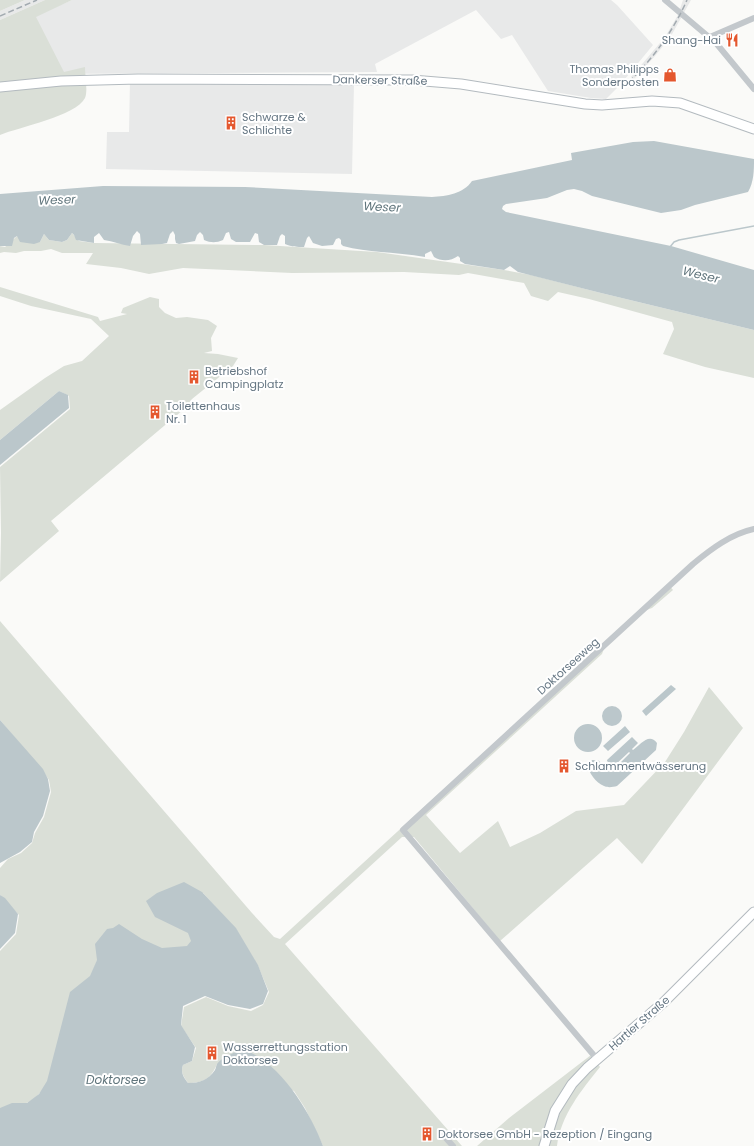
<svg xmlns="http://www.w3.org/2000/svg" width="754" height="1146" viewBox="0 0 754 1146" font-family="Poppins,sans-serif">
<style>
.built{fill:#e8e9e9}
.green{fill:#dadfd7}
.water{fill:#bbc7cb}
.lines{fill:none;stroke-linecap:round;stroke-linejoin:round}
.stream{stroke:#bbc7cb;stroke-width:1.5}
.secondary-casing{stroke:#b3babf;stroke-width:11}
.minor{stroke:#c3c8cc;stroke-width:6}
.secondary{stroke:#fff;stroke-width:9}
.rail{stroke:#a2aab0;stroke-width:1.5;stroke-dasharray:6 3;stroke-linecap:butt}
.labels{text-anchor:middle;stroke-width:4;stroke-linejoin:round;paint-order:stroke}
.poi-label{font-size:11px;fill:#657683;stroke:#fff;text-anchor:start}
.street-label{font-size:11px;fill:#657683;stroke:#fff}
.water-label{font-size:12px;font-style:italic;fill:#60757c;stroke:#fff}
</style>
<rect width="100%" height="100%" fill="#fafaf8"/>
<path class="built" d="M 25,0 L 45,0 L 0,20 L 0,11 Z
M 72,0 L 611,0 L 617,5 L 653,45 L 620,85 L 606,99 L 591,98 L 548,91 L 512,35 L 501,39 L 476,10 L 375,64 L 377,72 L 48,74 L 35,16 Z
M 683,0 L 691,0 L 671,36 L 655,56 L 634,79 L 631,77 L 665,37 L 678,15 Z
M 130,80 L 354,84 L 352,174 L 106,169 L 107,132 L 129,132 Z"/>
<path class="green" d="M 0,0 L 25,0 L 0,11 Z
M 45,0 L 72,0 L 36,17 L 64,72 L 85,67 C 85,75 88,92 85,98 C 76,116 19,127 0,135 L 0,20 Z
M 72,233 L 79,241 L 94,243 L 264,245 L 377,252 L 504,270 L 531,275 L 601,293 L 754,330 L 754,378 L 705,367 L 663,354 L 674,329 L 672,322 L 589,299 L 558,292 L 548,301 L 531,296 L 524,283 L 468,273 L 459,275 L 404,272 L 292,273 L 183,268 L 149,274 L 121,268 L 86,264 L 93,253 L 62,253 L 51,249 L 41,251 L 24,251 L 16,253 L 4,252 L 0,253 L 0,246 L 5,247 L 17,236 L 40,242 L 44,234 L 49,240 L 62,242 L 67,240 Z
M 0,287 L 98,317 L 100,321 L 127,314 L 121,313 L 123,308 L 150,297 L 159,299 L 159,307 L 165,313 L 176,318 L 187,317 L 208,320 L 217,326 L 211,338 L 212,351 L 204,353 L 218,354 L 238,358 L 233,366 L 192,399 L 183,410 L 51,521 L 59,531 L 0,582 L 1,533 L 0,467 L 70,409 L 69,396 L 59,391 L 0,440 L 0,410 L 45,378 L 64,366 L 82,361 L 109,336 L 91,319 L 31,306 L 0,296 Z
M 668,584 L 673,590 L 652,608 L 644,611 L 605,646 L 602,654 L 426,815 L 460,853 L 498,821 L 510,847 L 540,833 L 576,811 L 624,805 L 665,762 L 684,732 L 709,687 L 743,728 L 642,864 L 617,838 L 500,941 L 414,837 L 402,837 L 285,944 L 462,1146 L 323,1146 L 305,1108 L 294,1091 L 217,1064 C 211,1079 203,1083 188,1083 C 184,1077 180,1072 183,1065 L 192,1061 L 196,1048 L 181,1026 L 184,1007 L 206,997 L 228,1006 L 251,1011 L 263,1005 L 269,992 L 258,966 L 236,929 L 203,893 L 190,932 L 194,940 L 189,948 L 97,961 L 48,1082 C 33,1105 25,1104 0,1110 L 0,951 L 16,934 L 19,915 L 0,895 L 0,868 L 8,859 L 21,853 L 32,843 L 35,833 L 44,817 L 51,792 L 49,780 L 43,771 L 0,720 L 0,621 L 252,913 L 274,937 L 280,939 Z
M 591,1055 L 600,1067 C 581,1091 561,1115 557,1146 L 477,1146 L 509,1118 Z"/>
<path class="water" d="M 654,141 L 754,159 C 754,170 754,182 748,192 L 695,205 L 681,210 L 661,213 L 592,196 L 582,191 L 574,189 L 567,190 L 547,198 L 506,204 L 503,206 L 502,209 L 506,212 L 671,246 L 754,270 L 754,330 L 601,293 L 518,272 L 510,266 L 504,270 L 465,264 L 460,261 L 460,258 L 458,256 C 451,261 442,262 434,257 L 431,251 L 425,254 L 425,257 C 398,252 370,253 343,246 L 341,244 L 341,240 L 339,238 L 336,239 L 333,245 L 322,246 L 313,243 L 309,236 L 307,238 L 304,247 C 297,247 292,247 285,244 L 285,236 L 282,234 L 280,236 L 277,245 L 264,245 L 259,242 L 258,234 L 255,233 L 250,242 L 236,242 L 231,239 L 229,232 L 226,233 L 223,240 C 216,243 211,243 204,240 L 203,235 L 200,232 L 197,235 L 195,241 L 179,244 L 176,243 L 175,239 L 175,235 L 173,231 L 170,234 L 167,243 L 162,244 L 141,245 L 140,234 L 137,231 L 133,236 L 130,246 C 121,245 113,241 104,240 L 99,233 L 94,237 L 94,243 L 76,240 L 74,235 L 72,233 L 67,240 L 62,242 L 49,240 L 44,234 L 40,242 L 34,244 L 20,242 L 17,236 L 14,238 L 12,246 L 0,246 L 0,194 L 103,186 L 245,187 L 432,197 C 447,196 463,194 472,181 L 572,160 L 571,153 L 633,142 Z
M 59,391 L 68,395 L 69,408 L 0,465 L 0,440 Z
M 671,685 L 676,689 L 646,716 L 642,711 Z
M602 716a10 10 0 1 1 20 0a10 10 0 1 1-20 0Z
M 0,720 L 43,769 L 48,779 L 50,791 L 43,816 L 34,832 L 32,842 L 20,852 L 0,863 Z
M574 738a14 14 0 1 1 28 0a14 14 0 1 1-28 0Z
M 625,726 L 630,732 L 608,751 L 603,746 Z
M 632,737 L 638,743 L 632,749 L 633,750 C 640,745 649,732 657,743 L 656,750 L 617,786 C 613,787 608,788 604,786 C 596,783 588,772 588,765 L 592,760 L 598,760 L 608,770 L 612,771 L 630,753 L 629,752 L 613,767 L 607,761 L 607,760 Z
M 184,882 L 202,892 L 236,928 L 258,965 L 268,991 L 263,1004 L 250,1009 L 228,1005 L 205,996 L 183,1006 L 181,1025 L 195,1047 L 192,1061 L 183,1065 C 180,1072 184,1078 188,1083 C 200,1083 208,1080 215,1070 C 216,1068 216,1066 217,1064 C 222,1057 234,1053 242,1049 C 279,1061 310,1111 323,1146 L 0,1146 L 0,1108 L 12,1103 L 27,1103 L 39,1094 L 47,1081 L 70,992 L 90,976 L 97,960 L 95,944 L 107,929 L 113,928 L 119,924 L 142,939 L 162,948 L 187,946 L 191,941 L 188,933 L 155,917 L 146,901 L 157,893 Z
M 0,895 L 5,898 L 18,914 L 15,933 L 0,949 Z"/>
<g class="lines">
<path class="stream" d="M 670,247 L 674,242 L 679,240 L 754,226"/>
<g class="secondary-casing">
<path id="secondary" d="M 0,87 L 61,81 L 138,79 L 412,80 L 461,84 L 585,104 L 602,105 L 652,101 L 680,103 L 754,129
M 544,1146 L 555,1111 L 572,1084 L 587,1068 L 664,1002 L 754,912"/>
</g>
<path class="minor" d="M 665,0 L 716,43 L 754,89
M 710,37 L 754,18
M 597,1059 L 403,830 L 693,564 C 711,549 731,534 754,529
M 443,1135 L 453,1146"/>
<use href="#secondary" class="secondary"/>
<path class="rail" d="M 0,16 L 37,0
M 622,88 C 649,64 672,34 687,0"/>
</g>
<defs>
<g id="restaurant-bare" transform="scale(1.08)"><path d="M-5-6h1v4h1v-4h1v4h1v-4h1v5L-1.5 .5V6h-2V.5L-5-1ZM5-6V6H3V1.5H1.5Q1.5-4 5-6Z" fill="#e4572e" stroke="#fff" stroke-width="2.5" paint-order="stroke"/></g>
<g id="shop-bare" transform="scale(1.08)"><path d="M-5-2.5h2.3a2.7 3.5 0 0 1 5.4 0H5L5.5 6h-11ZM-1.5-2.5h3a1.5 2.3 0 0 0-3 0Z" fill="#e4572e" stroke="#fff" stroke-width="2.5" paint-order="stroke"/></g>
<g id="building-bare" transform="scale(1.08)"><path d="M-4-6H4V6H1V3H-1V6H-4ZM-2.5-4.3h1.7v1.8h-1.7ZM.8-4.3h1.7v1.8H.8ZM-2.5-1h1.7V.8h-1.7ZM.8-1h1.7V.8H.8Z" fill="#e4572e" stroke="#fff" stroke-width="2.5" paint-order="stroke"/></g>
</defs>
<g fill-rule="evenodd">
<use href="#restaurant-bare" x="732" y="40"/>
<use href="#shop-bare" x="670" y="75"/>
<use href="#building-bare" x="231" y="123"/>
<use href="#building-bare" x="194" y="377"/>
<use href="#building-bare" x="155" y="412"/>
<use href="#building-bare" x="564" y="766"/>
<use href="#building-bare" x="212" y="1053"/>
<use href="#building-bare" x="427" y="1134"/>
</g>
<g class="labels">
<g class="poi-label">
<text x="721" y="44" text-anchor="end">Shang-Hai</text>
<text x="659" y="73" text-anchor="end">Thomas Philipps<tspan x="659" dy="13">Sonderposten</tspan></text>
<text x="242" y="121">Schwarze &amp;<tspan x="242" dy="13">Schlichte</tspan></text>
<text x="205" y="375">Betriebshof<tspan x="205" dy="13">Campingplatz</tspan></text>
<text x="166" y="410">Toilettenhaus<tspan x="166" dy="13">Nr. 1</tspan></text>
<text x="575" y="770">Schlammentwässerung</text>
<text x="223" y="1051">Wasserrettungsstation<tspan x="223" dy="13">Doktorsee</tspan></text>
<text x="438" y="1138">Doktorsee GmbH - Rezeption / Eingang</text>
</g>
<g class="street-label">
<text transform="translate(380 80) rotate(1)" y="4">Dankerser Straße</text>
<text transform="translate(568 666) rotate(-42)" y="4">Doktorseeweg</text>
<text transform="translate(639 1023) rotate(-41)" y="4">Hartler Straße</text>
</g>
<g class="water-label">
<text transform="translate(57 200) rotate(-2)" y="4">Weser</text>
<text transform="translate(382 207) rotate(3)" y="4">Weser</text>
<text transform="translate(701 275) rotate(14)" y="4">Weser</text>
<text x="116" y="1084">Doktorsee</text>
</g>
</g>
</svg>
